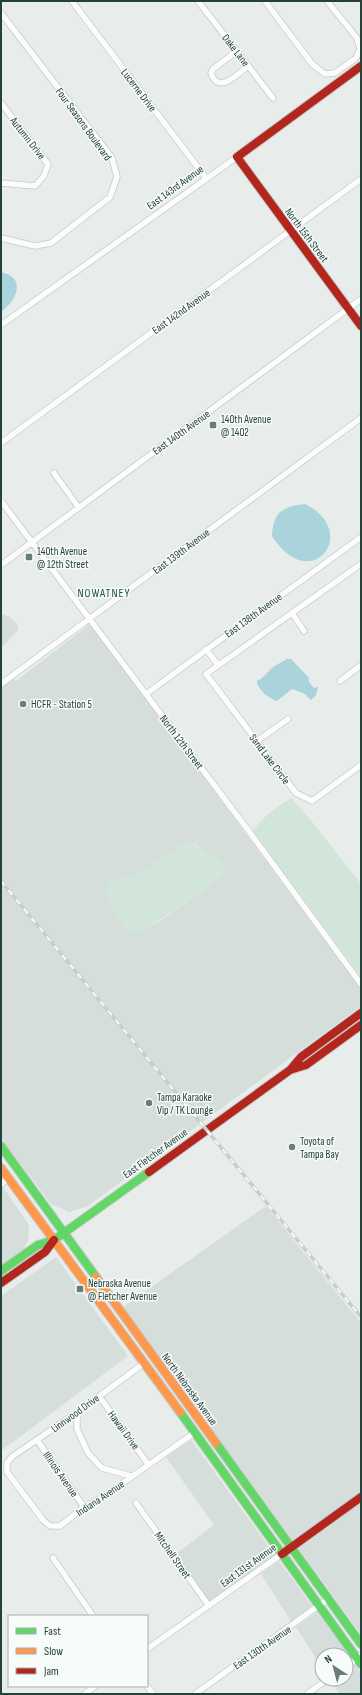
<svg xmlns="http://www.w3.org/2000/svg" width="362" height="1695" viewBox="0 0 362 1695" font-family="'Sofia Sans Condensed',sans-serif">
<style>
.built{fill:#d6dedb;fill-rule:evenodd}
.green{fill:#d1e6d8}
.water{fill:#a9d4db}
.lines{fill:none;stroke-linecap:round;stroke-linejoin:round}
.street-casing{stroke:#c5cac8;stroke-width:7}
.fast-casing{stroke:#c3cbc8;stroke-width:10}
.slow-casing{stroke:#c3cbc8;stroke-width:10}
.jam-casing{stroke:#c3cbc8;stroke-width:10}
.street{stroke:#fcfcfc;stroke-width:5.5}
.fast{stroke:#63d668;stroke-width:8}
.slow{stroke:#ff974d;stroke-width:8}
.jam{stroke:#b3261e;stroke-width:8}
.rail-casing{stroke:#c9cdcc;stroke-width:3.5}
.rail{stroke:#f7fbf9;stroke-width:2;stroke-dasharray:6;stroke-linecap:butt}
.poi-dot{fill:#697e78;stroke:#f7fbf9;stroke-width:1.5}
.labels{text-anchor:middle;stroke-width:3;stroke-linejoin:round;paint-order:stroke}
.street-label{font-size:11px;fill:#24423a;stroke:#f7fbf9}
.poi-label{font-size:11px;fill:#24423a;stroke:#f7fbf9;text-anchor:start}
.neighbourhood-label{font-size:12px;letter-spacing:1px;fill:#1f5548;stroke:#f7fbf9}
</style>
<rect width="100%" height="100%" fill="#e8edeb"/>
<path class="built" d="M 1,614 L 10,617 L 18,625 L 18,630 L 1,648 Z
M 90,624 L 361,989 L 361,1006 L 88,1206 L 69,1212 L 51,1204 L 1,1138 L 1,688 L 14,679 L 16,681 ZM 186,843 L 196,844 L 204,853 L 220,859 L 224,873 L 209,886 L 155,924 L 120,878 L 135,877 Z
M 3,1187 L 29,1225 L 28,1240 L 23,1251 L 1,1266 L 1,1188 Z
M 266,1206 L 361,1323 L 361,1634 L 123,1307 Z
M 56,1257 L 128,1356 L 1,1451 L 1,1296 Z
M 191,1440 L 275,1555 L 209,1601 L 176,1554 L 214,1525 L 166,1457 Z
M 279,1561 L 312,1606 L 291,1621 L 261,1574 Z
M 317,1612 L 351,1658 L 346,1661 L 346,1655 L 322,1655 L 322,1668 L 296,1627 Z
M 355,1664 L 361,1673 L 361,1694 L 340,1694 L 331,1682 L 334,1679 L 346,1679 L 346,1671 Z"/>
<path class="green" d="M 291,798 L 310,819 L 361,884 L 361,977 L 253,831 C 262,817 277,807 291,798 Z
M 191,841 L 204,853 L 220,859 L 225,866 L 224,873 L 209,886 L 140,933 L 131,933 C 119,921 107,907 105,890 L 111,882 L 120,878 L 135,877 L 181,845 Z"/>
<path class="water" d="M 1,272 C 27,278 17,300 1,312 Z
M 305,504 C 362,532 310,597 272,536 C 273,512 282,507 305,504 Z
M 287,659 L 291,659 L 309,678 L 309,682 L 314,688 L 318,687 L 316,695 L 311,700 L 305,694 L 292,689 L 277,701 C 267,697 263,694 257,684 L 257,681 L 261,679 L 273,667 Z"/>
<g class="lines">
<g class="street-casing">
<path id="street" d="M 72,1 L 206,178
M 198,1 L 273,98
M 265,1 L 313,65 L 325,74 L 335,73 L 356,58 L 360,49 L 357,38 L 327,1
M 1,13 L 112,158 L 117,177 L 110,197 L 51,243 L 35,246 L 1,238
M 237,51 L 213,69 L 211,73 C 218,95 238,74 248,66
M 1,103 L 48,164 L 44,176 L 35,186 L 1,183
M 1,325 L 237,157
M 1,443 L 361,179
M 54,473 L 79,508
M 1,501 L 251,834 L 361,984
M 361,564 L 206,674 L 296,793 L 312,801 L 361,765
M 1,565 L 361,299
M 292,613 L 304,631
M 206,649 L 218,665
M 340,681 L 361,665
M 1,684 L 361,418
M 146,694 L 361,537
M 257,741 L 288,719
M 1,1184 L 9,1178
M 143,1364 L 79,1411 L 13,1456 L 7,1463 L 7,1472 L 43,1520 L 50,1526 L 60,1526 L 84,1507 L 100,1499 L 194,1433
M 99,1396 L 148,1464
M 79,1411 L 77,1419 L 77,1429 L 88,1453 L 102,1468 L 131,1476
M 37,1440 L 84,1507
M 136,1503 L 209,1606
M 53,1558 L 93,1616
M 147,1649 L 282,1554
M 346,1666 L 361,1655
M 147,1686 L 153,1694
M 85,1694 L 95,1686
M 195,1694 L 328,1599
M 307,1694 L 328,1679"/>
</g>
<g class="fast-casing">
<path id="fast" d="M 1,1146 L 96,1277
M 1,1271 L 38,1245 L 54,1240 L 149,1172
M 180,1412 L 361,1664
M 216,1443 L 361,1644"/>
</g>
<g class="slow-casing">
<path id="slow" d="M 1,1168 L 180,1412
M 96,1277 L 216,1443"/>
</g>
<g class="jam-casing">
<path id="jam" d="M 361,66 L 237,157 L 361,326
M 290,1070 L 306,1065 L 361,1025
M 149,1172 L 290,1070 L 301,1057 L 361,1013
M 1,1283 L 45,1252 L 54,1240
M 282,1554 L 361,1497"/>
</g>
<use href="#street" class="street"/>
<use href="#fast" class="fast"/>
<use href="#slow" class="slow"/>
<use href="#jam" class="jam"/>
<g class="rail-casing">
<path id="rail" d="M 1,881 L 361,1317"/>
</g>
<use href="#rail" class="rail"/>
</g>
<g class="poi-dot">
<rect x="209" y="421" width="8" height="8" rx="2"/>
<rect x="25" y="553" width="8" height="8" rx="2"/>
<circle cx="23" cy="704" r="4"/>
<circle cx="149" cy="1103" r="4"/>
<circle cx="292" cy="1147" r="4"/>
<rect x="76" y="1285" width="8" height="8" rx="2"/>
</g>
<g class="labels">
<g class="street-label">
<text transform="translate(236 50) rotate(52)" y="4">Dake Lane</text>
<text transform="translate(139 90) rotate(53)" y="4">Lucerne Drive</text>
<text transform="translate(84 124) rotate(54)" y="4">Four Seasons Boulevard</text>
<text transform="translate(28 138) rotate(52)" y="4">Autumn Drive</text>
<text transform="translate(175 187) rotate(-36)" y="4">East 143rd Avenue</text>
<text transform="translate(307 235) rotate(53)" y="4">North 15th Street</text>
<text transform="translate(181 311) rotate(-36)" y="4">East 142nd Avenue</text>
<text transform="translate(181 432) rotate(-36)" y="4">East 140th Avenue</text>
<text transform="translate(181 551) rotate(-37)" y="4">East 139th Avenue</text>
<text transform="translate(253 615) rotate(-36)" y="4">East 138th Avenue</text>
<text transform="translate(182 742) rotate(53)" y="4">North 12th Street</text>
<text transform="translate(270 759) rotate(53)" y="4">Sand Lake Circle</text>
<text transform="translate(155 1153) rotate(-36)" y="4">East Fletcher Avenue</text>
<text transform="translate(190 1389) rotate(54)" y="4">North Nebraska Avenue</text>
<text transform="translate(75 1413) rotate(-36)" y="4">Linnwood Drive</text>
<text transform="translate(124 1430) rotate(54)" y="4">Hawaii Drive</text>
<text transform="translate(61 1474) rotate(55)" y="4">Illinois Avenue</text>
<text transform="translate(100 1498) rotate(-34)" y="4">Indiana Avenue</text>
<text transform="translate(173 1555) rotate(55)" y="4">Mitchell Street</text>
<text transform="translate(248 1565) rotate(-36)" y="4">East 131st Avenue</text>
<text transform="translate(262 1647) rotate(-35)" y="4">East 130th Avenue</text>
</g>
<g class="poi-label">
<text x="221" y="423">140th Avenue<tspan x="221" dy="13">@ 1402</tspan></text>
<text x="37" y="555">140th Avenue<tspan x="37" dy="13">@ 12th Street</tspan></text>
<text x="31" y="708">HCFR - Station 5</text>
<text x="157" y="1101">Tampa Karaoke<tspan x="157" dy="13">Vip / TK Lounge</tspan></text>
<text x="300" y="1145">Toyota of<tspan x="300" dy="13">Tampa Bay</tspan></text>
<text x="88" y="1287">Nebraska Avenue<tspan x="88" dy="13">@ Fletcher Avenue</tspan></text>
</g>
<g class="neighbourhood-label">
<text x="104" y="597">NOWATNEY</text>
</g>
</g>
<rect width="362" height="1695" fill="none" stroke="#24423a" stroke-width="4"/>
<rect x="8" y="1615" width="140" height="72" fill="#f7fbf9" stroke="#a3b1ad"/>
<rect x="16" y="1628" width="20" height="6" fill="#63d668" stroke="#a3b1ad"/>
<text x="44" y="1635" font-size="12" fill="#24423a">Fast</text>
<rect x="16" y="1648" width="20" height="6" fill="#ff974d" stroke="#a3b1ad"/>
<text x="44" y="1655" font-size="12" fill="#24423a">Slow</text>
<rect x="16" y="1668" width="20" height="6" fill="#b3261e" stroke="#a3b1ad"/>
<text x="44" y="1675" font-size="12" fill="#24423a">Jam</text>
<g transform="translate(334 1667) rotate(324)"><circle r="19" fill="#f7fbf9" stroke="#a3b1ad"/>
<path d="M0-3L7 15L0 10L-7 15Z" fill="#697e78"/>
<text y="-6" font-size="11" font-weight="bold" text-anchor="middle" fill="#24423a">N</text>
</g>
</svg>
